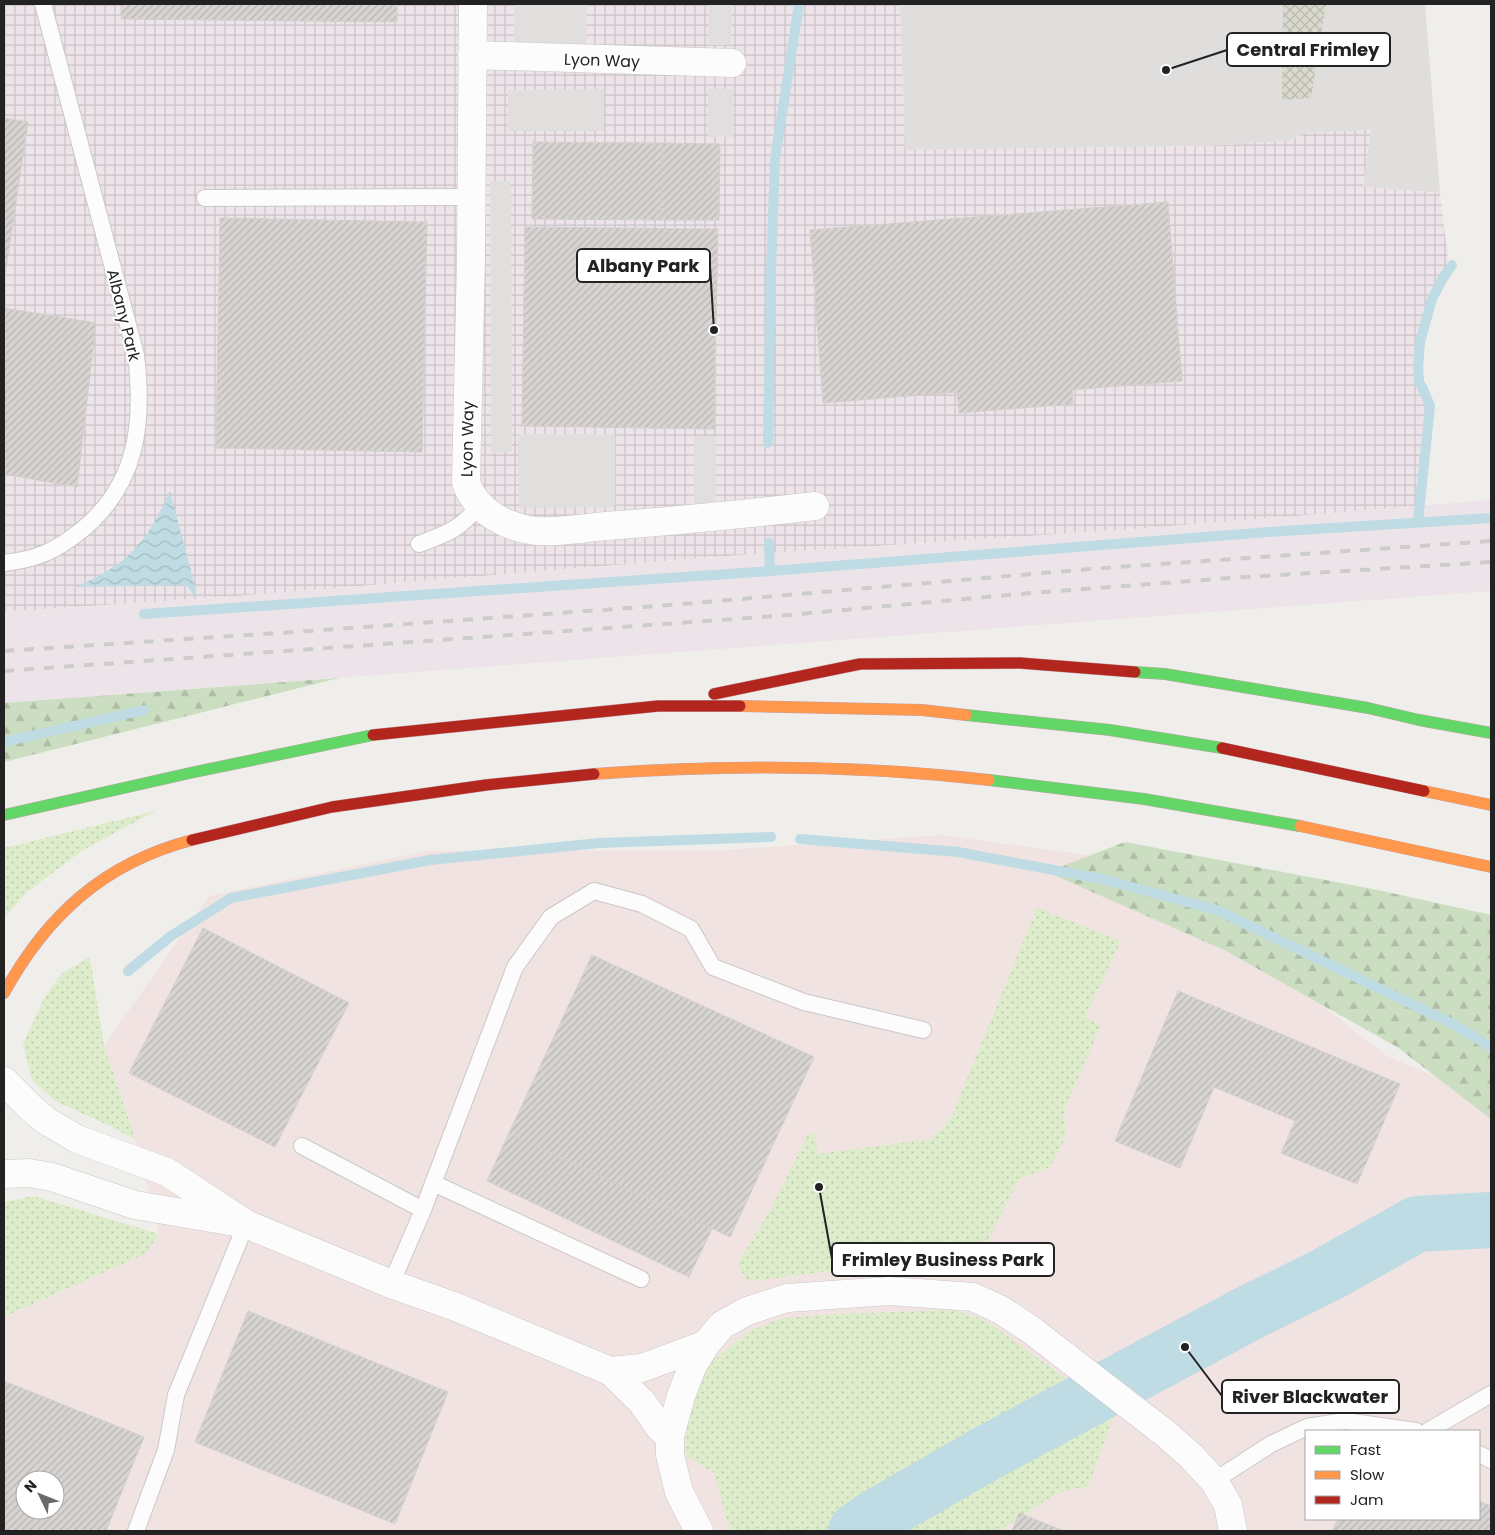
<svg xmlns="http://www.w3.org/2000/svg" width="1495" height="1535" viewBox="0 0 1495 1535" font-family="Poppins,sans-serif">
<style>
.residential{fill:#dfdedc}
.commercial{fill:#f1e3e1;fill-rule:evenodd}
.industrial{fill:url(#industrial-grid)}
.railway{fill:#ede4e9}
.construction{fill:url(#construction-cross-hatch)}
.grass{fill:url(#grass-dots)}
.forest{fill:url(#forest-firs)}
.parking{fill:#e0dfde}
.water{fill:url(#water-waves)}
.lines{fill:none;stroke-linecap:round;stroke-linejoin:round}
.stream{stroke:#bfdbe3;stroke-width:10}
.river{stroke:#bfdbe3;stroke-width:56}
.building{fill:url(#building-hatch);stroke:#d3d0cc;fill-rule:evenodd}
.lane-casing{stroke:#c9c8c7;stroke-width:18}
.street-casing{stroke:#c9c8c7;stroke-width:29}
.fast-casing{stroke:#c5a2ac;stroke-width:12}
.slow-casing{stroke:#c5a2ac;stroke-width:12}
.jam-casing{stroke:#c5a2ac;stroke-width:12}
.lane{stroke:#fdfcfc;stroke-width:16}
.street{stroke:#fdfcfc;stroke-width:28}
.fast{stroke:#63d668;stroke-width:11}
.slow{stroke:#ff974d;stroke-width:11}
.jam{stroke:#b3261e;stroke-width:11}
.rail{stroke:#ccc;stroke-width:4;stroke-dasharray:10 10;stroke-linecap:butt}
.labels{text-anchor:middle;stroke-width:4;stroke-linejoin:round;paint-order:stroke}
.street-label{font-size:16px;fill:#222;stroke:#fff}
.leader{fill:none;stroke:#222;stroke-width:2}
.callout-dot{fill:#222;stroke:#fff;stroke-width:2}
.callout{fill:#fff;stroke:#222;stroke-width:2}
.callout-label{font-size:18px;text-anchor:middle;font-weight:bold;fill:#222}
</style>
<defs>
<pattern id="industrial-grid" width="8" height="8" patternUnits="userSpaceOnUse" patternTransform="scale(1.25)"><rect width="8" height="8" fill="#ede4e9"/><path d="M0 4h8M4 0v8" fill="none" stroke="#cbc3c8"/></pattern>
<pattern id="construction-cross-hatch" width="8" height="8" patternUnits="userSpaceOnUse" patternTransform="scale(1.25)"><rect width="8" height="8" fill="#d9d9cd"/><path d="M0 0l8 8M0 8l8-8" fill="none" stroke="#babab0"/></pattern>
<pattern id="grass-dots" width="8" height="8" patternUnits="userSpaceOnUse" patternTransform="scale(1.25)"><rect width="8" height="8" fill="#ddeccb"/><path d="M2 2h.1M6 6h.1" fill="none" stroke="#bdcaae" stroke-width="1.8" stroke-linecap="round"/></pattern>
<pattern id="forest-firs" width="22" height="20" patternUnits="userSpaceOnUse" patternTransform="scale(1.25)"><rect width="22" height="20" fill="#cbdec1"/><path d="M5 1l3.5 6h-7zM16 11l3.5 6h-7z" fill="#aebea6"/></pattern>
<pattern id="water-waves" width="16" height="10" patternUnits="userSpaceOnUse" patternTransform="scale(1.25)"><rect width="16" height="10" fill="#bfdbe3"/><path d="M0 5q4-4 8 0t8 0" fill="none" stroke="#a4bcc2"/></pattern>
<pattern id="building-hatch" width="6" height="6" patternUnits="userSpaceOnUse" patternTransform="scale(1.25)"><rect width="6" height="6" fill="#d7d4d2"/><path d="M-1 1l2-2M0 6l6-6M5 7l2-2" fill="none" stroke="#b8b6b4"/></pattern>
</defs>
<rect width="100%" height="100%" fill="#f0eeeb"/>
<path class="residential" d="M 900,4 L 1425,4 L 1440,193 L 1363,187 L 1371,130 L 1306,133 L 1290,141 L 1206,146 L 905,150 Z"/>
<path class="commercial" d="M 941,835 L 1137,862 L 1387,1056 L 1491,1100 L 1491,1531 L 4,1531 L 4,1317 L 145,1254 L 159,1234 L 136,1140 L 104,1046 L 209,896 L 427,851 L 727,850 ZM 1306,1431 L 1479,1431 L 1479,1519 L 1306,1519 ZM 25,1480 L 55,1480 L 55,1510 L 25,1510 Z"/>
<path class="industrial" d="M 4,4 L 900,4 L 905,150 L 1206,146 L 1290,141 L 1306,133 L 1371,130 L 1363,187 L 1440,193 L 1449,267 L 1432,297 L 1417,364 L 1419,381 L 1427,389 L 1429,398 L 1420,487 L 1421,506 L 1123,530 L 741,555 L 239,596 L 4,612 Z"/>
<path class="railway" d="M 1491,500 L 1491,591 L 4,703 L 4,612 L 239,596 L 741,555 L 1123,530 Z"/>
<path class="construction" d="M 1283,4 L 1326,4 L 1311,98 L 1282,100 Z"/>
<path class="grass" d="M 155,811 L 83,850 L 27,892 L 4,918 L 4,848 Z
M 1037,908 L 1121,941 L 1085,1017 L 1101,1025 L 1064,1111 L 1066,1137 L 1050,1167 L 1019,1179 L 981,1254 L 874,1265 L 748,1282 L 737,1264 L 771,1209 L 808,1134 L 816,1134 L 817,1154 L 929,1139 L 942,1129 L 953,1113 Z
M 90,957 L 104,1046 L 136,1140 L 110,1126 L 55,1101 L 32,1080 L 23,1044 L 45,997 L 61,974 Z
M 33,1196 L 159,1234 L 145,1254 L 4,1317 L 4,1202 Z
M 953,1310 L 984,1319 L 1086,1393 L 943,1472 L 844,1531 L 732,1531 L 728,1525 L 714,1473 L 686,1456 L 687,1410 L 709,1365 L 746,1333 L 778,1319 L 830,1314 Z
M 1095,1400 L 1114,1416 L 1088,1486 L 1057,1493 L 1000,1531 L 866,1531 L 880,1521 L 1010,1446 Z"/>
<path class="forest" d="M 339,678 L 4,762 L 4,703 Z
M 1125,842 L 1378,890 L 1491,915 L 1491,1119 L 1397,1047 L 1226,951 L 1047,872 Z"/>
<path class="parking" d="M 514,4 L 587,4 L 586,47 L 514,46 Z
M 709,4 L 732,4 L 731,45 L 708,45 Z
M 604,89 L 604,131 L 508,131 L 508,90 Z
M 708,89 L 733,89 L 733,137 L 708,137 Z
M 490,181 L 511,181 L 512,452 L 491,453 Z
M 518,434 L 615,434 L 615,507 L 519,508 Z
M 694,436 L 716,436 L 716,507 L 694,507 Z"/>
<path class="water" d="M 170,491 L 196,590 L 194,596 L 188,587 L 182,585 L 76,587 C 130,563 146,543 170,491 Z"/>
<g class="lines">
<path class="stream" d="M 768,443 L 771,272 L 775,159 L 799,4
M 1418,522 L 1430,406 L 1422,387 L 1419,382 L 1418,367 L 1420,342 L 1432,299 L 1443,278 L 1452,265
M 769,543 L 770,571
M 144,614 L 770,571 L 1283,531 L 1491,518
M 4,742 L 144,710
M 800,839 L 958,852 L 1102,879 L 1217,910 L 1453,1024 L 1491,1047
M 128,971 L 171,936 L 231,898 L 430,860 L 599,843 L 771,837"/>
<path class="river" d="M 856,1531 L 876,1517 L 987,1453 L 1249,1313 L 1326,1275 L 1417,1224 L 1491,1220"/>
</g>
<path class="building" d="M 121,4 L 397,4 L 397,22 L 121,19 Z
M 4,118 L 28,122 L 4,283 Z
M 533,142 L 662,143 L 661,220 L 532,219 Z
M 662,143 L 720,144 L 719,220 L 661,220 Z
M 1168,202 L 1182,381 L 1072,390 L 1073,404 L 959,413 L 957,392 L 823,403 L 810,230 Z
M 220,218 L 427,222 L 422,452 L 216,448 Z
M 525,227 L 718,229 L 714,429 L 522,426 Z
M 4,308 L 96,323 L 77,487 L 4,474 Z
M 203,928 L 349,1003 L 275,1147 L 129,1073 Z
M 592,955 L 814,1057 L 730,1237 L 509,1133 Z
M 1178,991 L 1400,1084 L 1357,1184 L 1281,1153 L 1295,1121 L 1214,1087 L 1180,1168 L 1115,1141 Z
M 509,1133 L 712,1229 L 689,1277 L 487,1181 Z
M 248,1311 L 448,1392 L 395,1524 L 195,1442 Z
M 4,1381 L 144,1437 L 106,1531 L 4,1531 ZM 25,1480 L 55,1480 L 55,1510 L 25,1510 Z
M 1479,1501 L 1491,1506 L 1491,1531 L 1332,1531 L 1338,1519 L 1479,1519 Z
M 1019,1513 L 1064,1531 L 1012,1531 Z"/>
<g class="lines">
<g class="lane-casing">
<path id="lane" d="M 205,198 L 471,197
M 419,544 C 448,533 459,530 479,506
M 4,563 C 38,559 56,551 83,529 C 138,483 144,422 136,355 L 43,4
M 302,1146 L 423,1210
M 433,1183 L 641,1279
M 391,1284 L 423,1210 L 515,967 L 551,917 L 594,891 L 642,904 L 691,929 L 713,967 L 804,1002 L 923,1030
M 1428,1431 L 1491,1394
M 1479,1454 L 1491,1460
M 1214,1481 L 1271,1444 L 1307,1427 L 1345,1421 L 1416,1431
M 136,1531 L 166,1450 L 176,1395 L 246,1224"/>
</g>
<g class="street-casing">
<path id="street" d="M 473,4 L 471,257 L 466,483 C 476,510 502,525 530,530 C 551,534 584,528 606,526 C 676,521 746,514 815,506
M 472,55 L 732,63
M 4,1081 L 32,1109 L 45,1120 L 77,1139 L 167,1172 L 246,1224 L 391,1284 L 456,1307 L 610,1371 L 642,1402 L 660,1428 L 670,1436
M 4,1174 L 29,1173 L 52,1177 L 135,1205 L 235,1222
M 610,1371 L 642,1368 L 706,1344
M 699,1531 L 679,1492 L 670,1455 L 670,1436 L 681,1396 L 693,1365 L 706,1344 L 722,1325 L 747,1311 L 787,1298 L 889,1291 L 973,1297 L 1001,1310 L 1030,1329 L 1166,1434 L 1191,1456 L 1214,1481 L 1228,1505 L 1233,1531"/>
</g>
<g class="fast-casing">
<path id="fast" d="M 1135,672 L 1165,674 L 1368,708 L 1419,720 L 1491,733
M 966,715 L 1110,730 L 1222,748
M 989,780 L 1144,799 L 1300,826
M 4,815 L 190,773 L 373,735"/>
</g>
<g class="slow-casing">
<path id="slow" d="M 740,706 L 922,710 L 966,715
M 594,774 C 726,764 858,765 989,780
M 1424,791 L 1491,805
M 1300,826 L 1491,867
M 4,993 C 47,915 104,863 192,840"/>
</g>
<g class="jam-casing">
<path id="jam" d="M 714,694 L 860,664 L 1020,663 L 1135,672
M 373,735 L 658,706 L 740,706
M 1222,748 L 1424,791
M 192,840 L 332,807 L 486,785 L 594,774"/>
</g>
<use href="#lane" class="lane"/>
<use href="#street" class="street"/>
<use href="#fast" class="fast"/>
<use href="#slow" class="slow"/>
<use href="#jam" class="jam"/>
<path class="rail" d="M 4,651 L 309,631 L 671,605 L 1090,569 L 1491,541
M 4,671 L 777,616 L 1031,593 L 1230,578 L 1491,562"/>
</g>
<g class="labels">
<g class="street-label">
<text transform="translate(602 60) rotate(2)" y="6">Lyon Way</text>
<text transform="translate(124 315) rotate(76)" y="6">Albany Park</text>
<text transform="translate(467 439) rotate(-89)" y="6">Lyon Way</text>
</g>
</g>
<path class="leader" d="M1166 70L1227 50M714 330L710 266M819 1187L832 1259M1185 1347L1222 1396"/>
<g class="callout-dot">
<circle cx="1166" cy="70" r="5"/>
<circle cx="714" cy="330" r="5"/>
<circle cx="819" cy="1187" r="5"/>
<circle cx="1185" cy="1347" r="5"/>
</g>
<g class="callout">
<rect x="1227" y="33" width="163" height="33" rx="5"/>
<rect x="577" y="249" width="133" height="33" rx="5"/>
<rect x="832" y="1243" width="222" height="33" rx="5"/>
<rect x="1222" y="1380" width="177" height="33" rx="5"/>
</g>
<g class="callout-label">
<text x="1308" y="56">Central Frimley</text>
<text x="643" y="272">Albany Park</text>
<text x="943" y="1266">Frimley Business Park</text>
<text x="1310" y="1403">River Blackwater</text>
</g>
<rect width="1495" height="1535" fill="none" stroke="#222222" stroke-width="10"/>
<rect x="1305" y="1430" width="175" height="90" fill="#ffffff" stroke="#a7a7a7"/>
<rect x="1315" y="1446" width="25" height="8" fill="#63d668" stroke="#a7a7a7"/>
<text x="1350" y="1455" font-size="15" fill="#222222">Fast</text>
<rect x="1315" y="1471" width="25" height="8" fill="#ff974d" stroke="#a7a7a7"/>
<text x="1350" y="1480" font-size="15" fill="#222222">Slow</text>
<rect x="1315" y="1496" width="25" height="8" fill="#b3261e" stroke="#a7a7a7"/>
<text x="1350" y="1505" font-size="15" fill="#222222">Jam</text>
<g transform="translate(40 1495) rotate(313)"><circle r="24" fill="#ffffff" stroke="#a7a7a7"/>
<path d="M0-4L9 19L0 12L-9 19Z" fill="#6a6968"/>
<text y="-8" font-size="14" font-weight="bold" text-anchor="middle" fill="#222222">N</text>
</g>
</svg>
